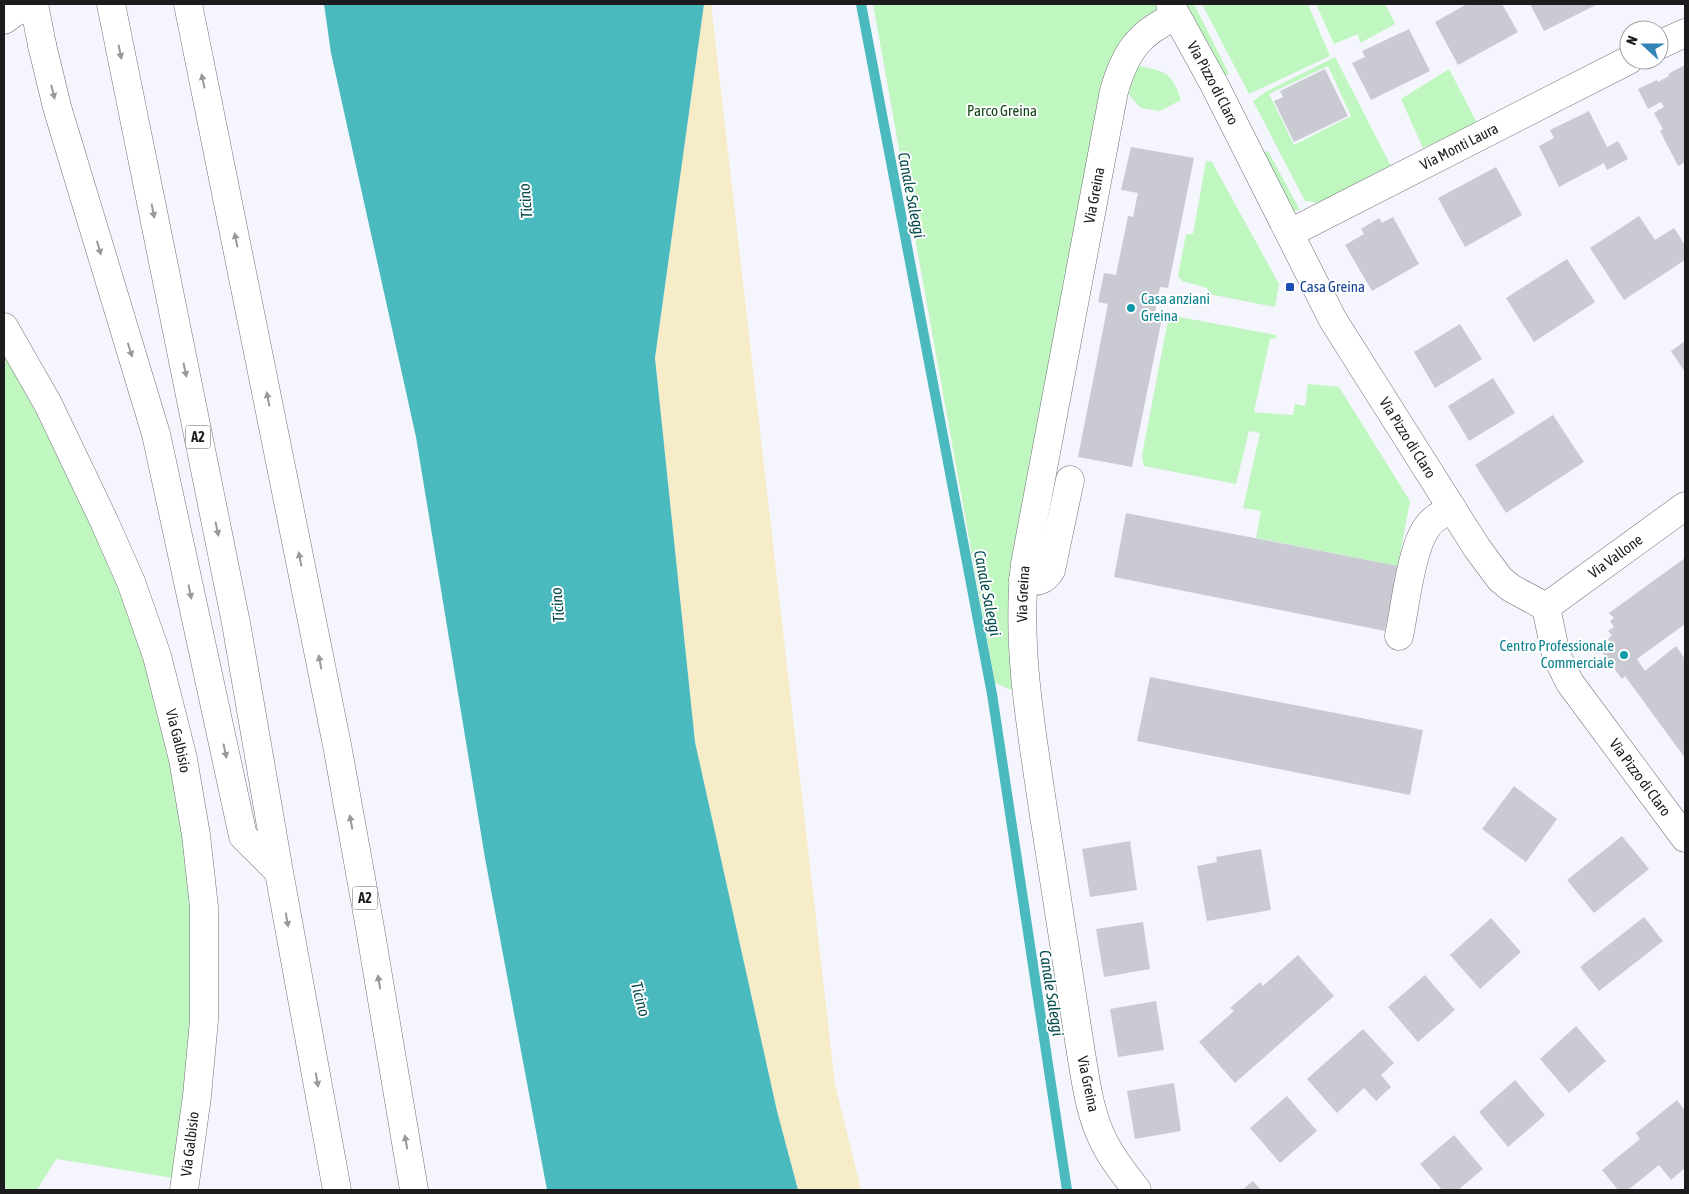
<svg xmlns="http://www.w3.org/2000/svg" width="1689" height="1194" viewBox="0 0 1689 1194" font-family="'Asap Condensed',sans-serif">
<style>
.green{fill:#c0f6c0;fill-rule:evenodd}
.sand{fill:#f6ecc7}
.water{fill:#4ababe}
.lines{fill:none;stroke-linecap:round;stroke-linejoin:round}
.stream{stroke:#4ababe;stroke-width:10}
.building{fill:#cacad2}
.minor-casing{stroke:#717279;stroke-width:29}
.highway-casing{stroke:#717279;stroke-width:29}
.minor{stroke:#fff;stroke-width:28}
.highway{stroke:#fff;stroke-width:28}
.oneway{fill:#99999a}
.transit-dot{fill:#1a4fb4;stroke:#fff;stroke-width:2}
.culture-dot{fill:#0f9aa8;stroke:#fff;stroke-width:2}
.labels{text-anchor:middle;stroke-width:4;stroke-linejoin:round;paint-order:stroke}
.shield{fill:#fff;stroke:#606062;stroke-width:1}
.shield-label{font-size:14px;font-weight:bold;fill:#1c1c1f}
.street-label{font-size:15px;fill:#1c1c1f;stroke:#fff}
.park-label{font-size:15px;fill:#134617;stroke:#fff}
.transit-label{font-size:15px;fill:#164399;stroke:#fff;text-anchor:start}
.culture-label{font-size:15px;fill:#0d838f;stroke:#fff;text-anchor:start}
.water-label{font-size:16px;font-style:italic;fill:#054c4e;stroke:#fff}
</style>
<rect width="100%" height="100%" fill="#f5f5fd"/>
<path class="green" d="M 873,4 L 1170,4 L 1130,52 L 1036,506 L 1026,696 L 995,683 Z
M 1185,4 L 1194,4 L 1229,74 L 1222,78 Z
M 1202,4 L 1308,4 L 1330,56 L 1249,94 Z
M 1316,4 L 1385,4 L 1395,24 L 1360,43 L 1358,34 L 1334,44 Z
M 1335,57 L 1392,168 L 1319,203 L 1305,201 L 1253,101 L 1267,91 ZM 1328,66 L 1351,116 L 1294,145 L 1269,94 Z
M 1139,66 C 1166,71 1172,73 1181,100 L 1160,111 L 1141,108 L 1126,92 L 1128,73 Z
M 1449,69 L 1477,123 L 1423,148 L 1401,99 Z
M 1268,151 L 1300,210 L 1294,211 L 1263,154 Z
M 1206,161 L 1212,162 L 1279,284 L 1275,307 L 1209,294 L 1207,288 L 1182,281 L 1178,276 L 1186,234 L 1193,234 Z
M 1169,315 L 1276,335 L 1276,338 L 1270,339 L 1254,412 L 1293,415 L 1295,404 L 1305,406 L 1308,384 L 1339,387 L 1410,501 L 1398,566 L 1256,538 L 1261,511 L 1243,508 L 1260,433 L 1249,431 L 1236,484 L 1144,466 L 1142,455 Z
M 4,327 L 104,521 L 196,835 L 186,1180 L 56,1159 L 37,1190 L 4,1190 Z"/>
<path class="sand" d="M 704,4 L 711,4 L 835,1084 L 861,1190 L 798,1190 L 777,1111 L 695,742 L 655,358 Z"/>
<path class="water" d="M 324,4 L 704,4 L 655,358 L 695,742 L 777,1111 L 798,1190 L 547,1190 L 485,858 L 416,437 L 331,53 Z"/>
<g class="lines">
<path class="stream" d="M 861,4 L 992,694 L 1067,1190"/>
</g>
<path class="building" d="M 1467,4 L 1502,4 L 1518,32 L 1458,65 L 1435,22 Z
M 1530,4 L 1598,4 L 1544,31 Z
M 1409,29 L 1430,71 L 1371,100 L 1352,63 L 1365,57 L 1362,51 Z
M 1685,65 L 1685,162 L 1678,166 L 1660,131 L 1663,129 L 1654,113 L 1664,107 L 1661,102 L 1648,109 L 1638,89 L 1657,80 L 1658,82 L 1669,76 L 1668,74 Z
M 1325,69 L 1348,116 L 1294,142 L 1274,101 L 1283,97 L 1280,91 Z
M 1589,111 L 1607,147 L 1618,141 L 1628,159 L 1607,170 L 1604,163 L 1559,187 L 1539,146 L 1554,138 L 1550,130 Z
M 1131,147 L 1194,158 L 1168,288 L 1160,287 L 1155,312 L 1163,313 L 1132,467 L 1078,457 L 1108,304 L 1098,302 L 1104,273 L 1116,275 L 1128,216 L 1133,217 L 1138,193 L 1121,190 Z
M 1496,167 L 1522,215 L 1465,247 L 1438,198 Z
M 1639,216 L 1655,240 L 1674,228 L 1685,245 L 1685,260 L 1624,300 L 1590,248 Z
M 1393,217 L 1419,264 L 1372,291 L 1345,245 L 1364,234 L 1361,229 L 1379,218 L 1382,223 Z
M 1567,259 L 1595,302 L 1534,342 L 1506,298 Z
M 1460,324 L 1482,359 L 1435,388 L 1414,352 Z
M 1685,341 L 1685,372 L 1671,351 Z
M 1493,378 L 1515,413 L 1469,441 L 1448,406 Z
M 1553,415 L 1584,462 L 1506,513 L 1475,465 Z
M 1126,513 L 1398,566 L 1385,631 L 1114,577 Z
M 1685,558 L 1685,624 L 1637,659 L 1645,671 L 1676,646 L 1685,659 L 1685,758 L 1625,676 L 1622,679 L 1602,652 L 1612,645 L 1608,639 L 1612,635 L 1608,631 L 1614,627 L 1610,621 L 1614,618 L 1609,613 Z
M 1150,677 L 1423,730 L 1410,795 L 1137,741 Z
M 1514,786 L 1557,819 L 1526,862 L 1482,829 Z
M 1622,836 L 1649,869 L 1594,913 L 1567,880 Z
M 1130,841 L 1137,890 L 1090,897 L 1082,849 Z
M 1261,849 L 1271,910 L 1207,921 L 1197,866 L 1217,862 L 1216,857 Z
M 1644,917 L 1663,941 L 1599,991 L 1580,967 Z
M 1491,918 L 1521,952 L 1480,989 L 1450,955 Z
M 1143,922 L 1150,969 L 1104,977 L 1096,929 Z
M 1298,955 L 1334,996 L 1235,1083 L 1199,1042 L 1234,1011 L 1230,1008 L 1260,982 L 1263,986 Z
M 1425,975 L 1455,1010 L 1418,1042 L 1388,1007 Z
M 1156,1001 L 1164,1050 L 1118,1057 L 1110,1009 Z
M 1576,1026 L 1606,1061 L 1569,1093 L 1540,1059 Z
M 1363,1029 L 1394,1063 L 1381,1075 L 1391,1087 L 1376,1101 L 1364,1088 L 1337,1113 L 1307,1079 Z
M 1515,1080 L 1545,1115 L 1508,1147 L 1479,1112 Z
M 1174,1083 L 1181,1131 L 1135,1139 L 1127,1091 Z
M 1287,1096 L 1317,1131 L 1280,1163 L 1250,1128 Z
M 1677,1100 L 1684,1109 L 1685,1108 L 1685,1168 L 1671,1180 L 1659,1165 L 1628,1190 L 1618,1190 L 1602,1170 L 1640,1139 L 1636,1133 Z
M 1454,1135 L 1483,1169 L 1458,1190 L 1442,1190 L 1420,1164 Z
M 1253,1181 L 1261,1190 L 1242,1190 Z"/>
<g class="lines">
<g class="minor-casing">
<g id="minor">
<path d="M 34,4 L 42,45"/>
<path id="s1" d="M 1170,4 L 1214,84 L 1333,320 L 1477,548 L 1500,579 L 1511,588 L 1546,607 L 1556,655 L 1570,683 L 1685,838"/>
<path d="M 4,20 L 15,12 L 34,4"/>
<path d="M 1659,45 L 1685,33"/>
<path id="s2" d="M 1290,233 L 1629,60"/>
<path id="s3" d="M 4,327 L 48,404 L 104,521 L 131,582 L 157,656 L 183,759 L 196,835 L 204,907 L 204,1020 L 197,1096 L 184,1190"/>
<path d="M 1023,580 C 1037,582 1044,582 1051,570 L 1070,480"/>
<path id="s4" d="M 1546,607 L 1685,506"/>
<path d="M 1399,636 C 1405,608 1411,549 1427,527 C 1433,518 1444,513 1452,508"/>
<path id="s5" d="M 1137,1190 C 1125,1175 1113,1160 1104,1142 C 1090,1115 1086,1083 1081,1053 C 1068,972 1056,890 1043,809 C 1031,727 1016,646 1025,564 L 1114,91 C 1125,53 1138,33 1176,16"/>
</g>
</g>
<g class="highway-casing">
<path id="highway" d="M 111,4 L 236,623 L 279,872 L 337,1190
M 188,4 L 337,745 L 370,928 L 414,1190
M 42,45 L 57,107 L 156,434 L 243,836 L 279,872"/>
</g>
<use href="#minor" class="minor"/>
<use href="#highway" class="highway"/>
</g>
<defs><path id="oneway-solid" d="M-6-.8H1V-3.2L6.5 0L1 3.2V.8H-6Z" transform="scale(1.25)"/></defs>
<g class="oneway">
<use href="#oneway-solid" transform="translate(120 52) rotate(79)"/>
<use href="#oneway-solid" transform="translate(203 81) rotate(-102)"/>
<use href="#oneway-solid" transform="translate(53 92) rotate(76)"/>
<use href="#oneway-solid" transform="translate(153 211) rotate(79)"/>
<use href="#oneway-solid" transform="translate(236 240) rotate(-102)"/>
<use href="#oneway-solid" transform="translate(99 248) rotate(74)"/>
<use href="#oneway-solid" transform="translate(130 350) rotate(73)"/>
<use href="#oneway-solid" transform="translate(185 370) rotate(78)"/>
<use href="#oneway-solid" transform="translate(268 399) rotate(-101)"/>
<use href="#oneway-solid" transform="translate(217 529) rotate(78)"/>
<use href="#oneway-solid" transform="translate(300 559) rotate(-101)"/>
<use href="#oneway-solid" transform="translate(190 592) rotate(78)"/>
<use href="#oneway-solid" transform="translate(320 662) rotate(-101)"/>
<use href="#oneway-solid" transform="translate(225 751) rotate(78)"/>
<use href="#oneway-solid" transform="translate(351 822) rotate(-100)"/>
<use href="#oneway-solid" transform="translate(287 920) rotate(80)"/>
<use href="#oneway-solid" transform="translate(379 982) rotate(-100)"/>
<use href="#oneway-solid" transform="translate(317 1080) rotate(80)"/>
<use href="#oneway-solid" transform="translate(406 1142) rotate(-100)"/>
</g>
<rect class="transit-dot" x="1285" y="282" width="10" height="10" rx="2.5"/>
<g class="culture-dot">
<circle cx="1131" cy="308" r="5"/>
<circle cx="1624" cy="655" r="5"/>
</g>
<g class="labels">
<g class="shield">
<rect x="185.5" y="425.5" width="25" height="23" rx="4"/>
<rect x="352.5" y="886.5" width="25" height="23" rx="4"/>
</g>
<g class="shield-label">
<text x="198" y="442">A2</text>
<text x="365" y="903">A2</text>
</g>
<g class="street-label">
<text dy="5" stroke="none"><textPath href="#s1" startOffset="90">Via Pizzo di Claro</textPath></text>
<text dy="5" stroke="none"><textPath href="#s2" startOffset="190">Via Monti Laura</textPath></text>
<text dy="5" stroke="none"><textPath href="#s5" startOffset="1019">Via Greina</textPath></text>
<text dy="5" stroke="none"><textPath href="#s1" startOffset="495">Via Pizzo di Claro</textPath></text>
<text dy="5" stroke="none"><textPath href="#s4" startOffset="86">Via Vallone</textPath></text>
<text dy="5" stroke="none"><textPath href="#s5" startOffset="614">Via Greina</textPath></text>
<text dy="5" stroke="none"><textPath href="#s3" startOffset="451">Via Galbisio</textPath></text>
<text dy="5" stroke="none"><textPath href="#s1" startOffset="916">Via Pizzo di Claro</textPath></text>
<text transform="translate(1088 1084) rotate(78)" y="5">Via Greina</text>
<text transform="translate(190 1144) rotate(-83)" y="5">Via Galbisio</text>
</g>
<g class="park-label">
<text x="1002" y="116">Parco Greina</text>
</g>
<g class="transit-label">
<text x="1300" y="292">Casa Greina</text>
</g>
<g class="culture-label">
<text x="1141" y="304">Casa anziani<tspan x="1141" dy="17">Greina</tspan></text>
<text x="1614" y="651" text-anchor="end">Centro Professionale<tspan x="1614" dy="17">Commerciale</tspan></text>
</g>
<g class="water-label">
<text transform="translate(912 195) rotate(79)" y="6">Canale Saleggi</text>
<text transform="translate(525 201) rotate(-95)" y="6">Ticino</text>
<text transform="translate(988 593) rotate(79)" y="6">Canale Saleggi</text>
<text transform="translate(557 605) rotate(-95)" y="6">Ticino</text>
<text transform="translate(1052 993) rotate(81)" y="6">Canale Saleggi</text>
<text transform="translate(641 999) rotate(75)" y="6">Ticino</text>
</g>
</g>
<rect width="1689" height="1194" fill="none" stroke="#1c1c1f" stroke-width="10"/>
<g transform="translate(1644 45) rotate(291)"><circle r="24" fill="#ffffff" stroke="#a4a4a5"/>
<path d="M0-4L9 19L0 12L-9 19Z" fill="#3584b6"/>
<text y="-8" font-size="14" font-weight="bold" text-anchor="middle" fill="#1c1c1f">N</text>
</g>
</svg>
